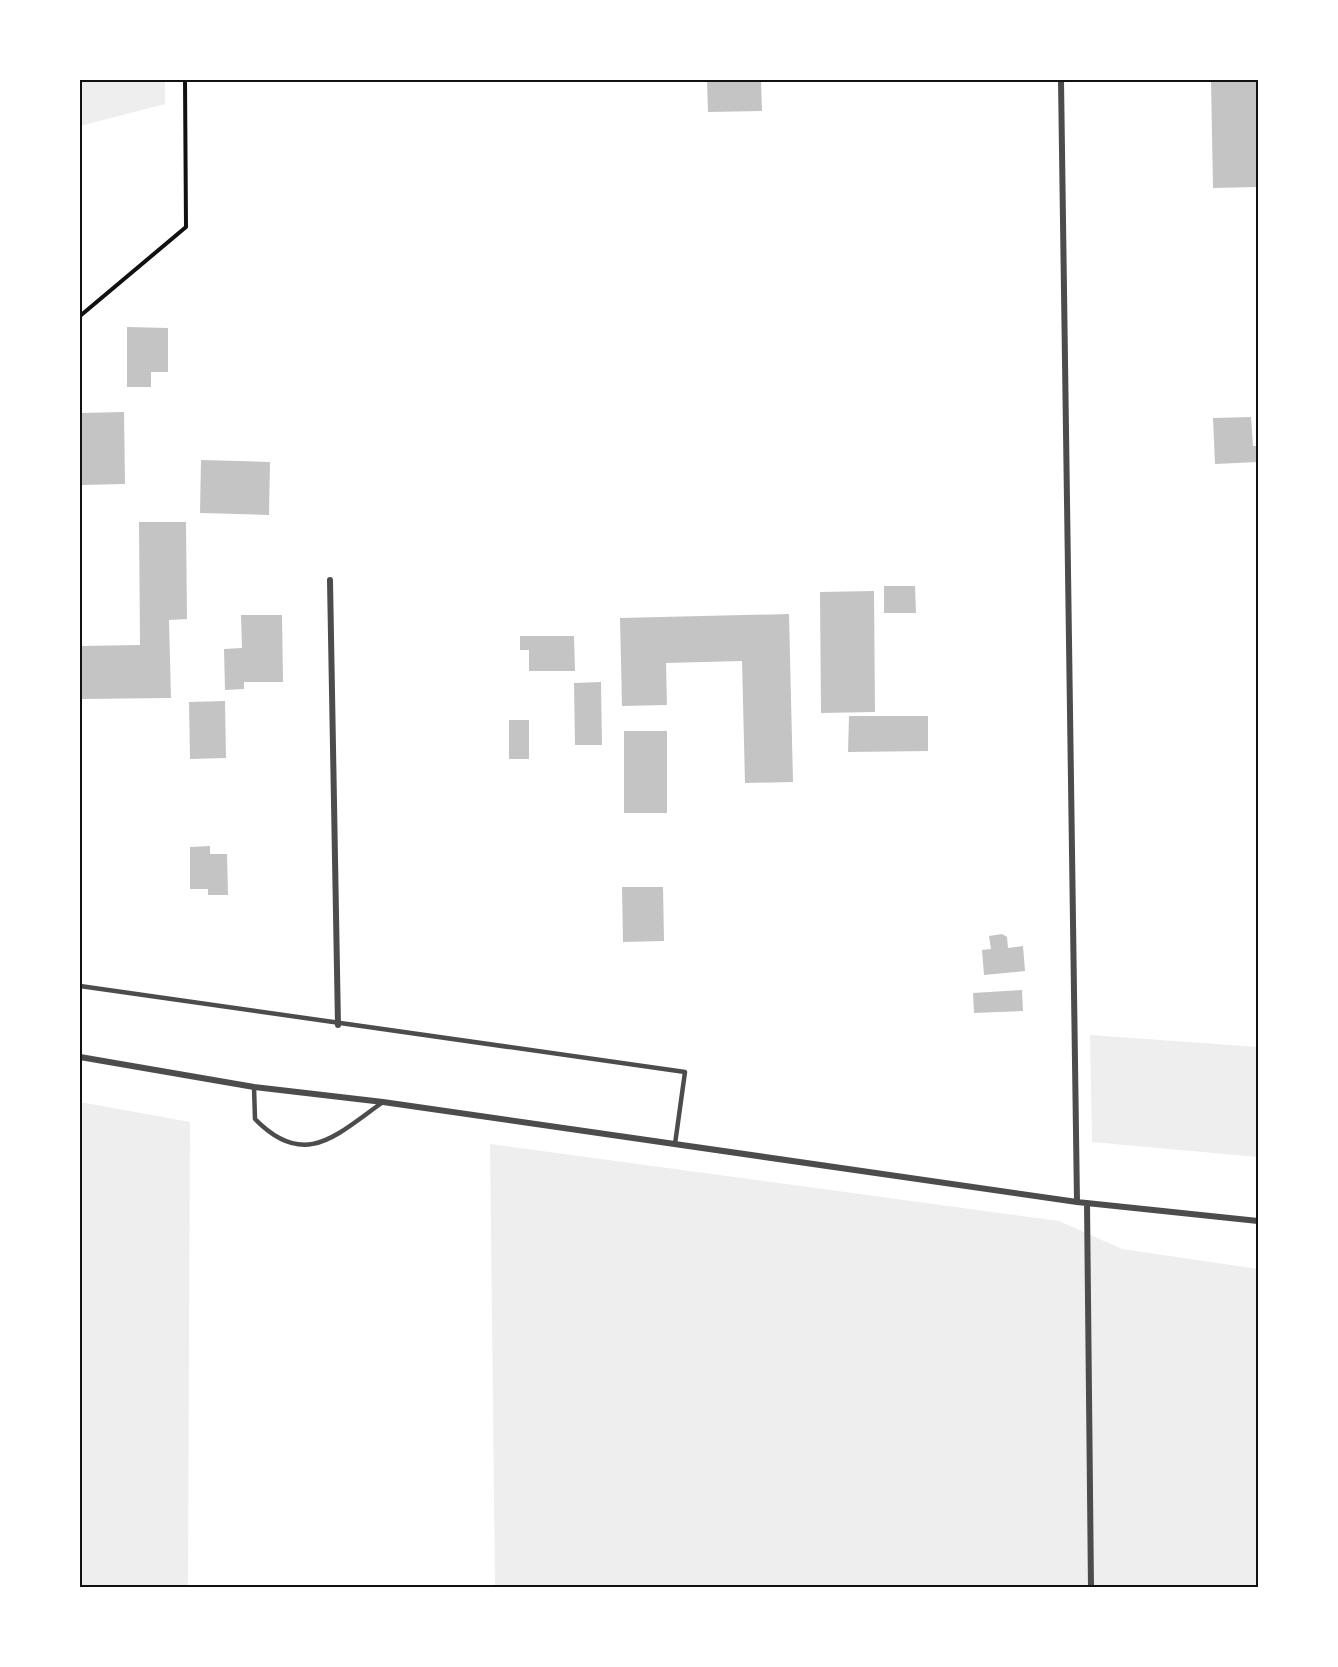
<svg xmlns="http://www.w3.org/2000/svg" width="1338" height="1667" viewBox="0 0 1338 1667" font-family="'Asap Condensed',sans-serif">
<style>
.green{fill:#eee}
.building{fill:#c4c4c4}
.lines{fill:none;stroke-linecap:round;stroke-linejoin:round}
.path{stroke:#111;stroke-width:4}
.service{stroke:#4c4c4c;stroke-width:4.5}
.minor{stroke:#4c4c4c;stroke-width:6}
.neatline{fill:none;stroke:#111;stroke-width:2}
</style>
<rect width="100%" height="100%" fill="#fff"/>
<path class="green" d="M 80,80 L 165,80 L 165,104 L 80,126 Z
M 1090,1035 L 1258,1047 L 1258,1157 L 1092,1142 Z
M 80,1102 L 190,1122 L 188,1587 L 80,1587 Z
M 490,1144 L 1059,1221 L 1122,1249 L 1258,1269 L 1258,1587 L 495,1587 Z"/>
<path class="building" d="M 707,80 L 761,80 L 762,111 L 708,112 Z
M 1211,80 L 1258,80 L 1258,187 L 1213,188 Z
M 127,327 L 168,328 L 168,372 L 151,372 L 151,387 L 127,387 Z
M 124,412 L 125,484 L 81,485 L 80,413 Z
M 1251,417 L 1253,446 L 1258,446 L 1258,462 L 1215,464 L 1213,418 Z
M 201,460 L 270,462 L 269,515 L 200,513 Z
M 139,522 L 186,522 L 187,619 L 169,620 L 171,698 L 80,699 L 80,646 L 140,645 Z
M 884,586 L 915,586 L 916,613 L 884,613 Z
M 874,591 L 875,712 L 821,713 L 820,592 Z
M 789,614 L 793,782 L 745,783 L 742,661 L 666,663 L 667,705 L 622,706 L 620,618 Z
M 241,615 L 282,615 L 283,682 L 244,682 L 244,689 L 225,690 L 224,649 L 242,648 Z
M 520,636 L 574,636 L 575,671 L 529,671 L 529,650 L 520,650 Z
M 601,682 L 602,745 L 575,745 L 574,683 Z
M 225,701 L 226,758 L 190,759 L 189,702 Z
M 849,716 L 928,716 L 928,751 L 848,752 Z
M 509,720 L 529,720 L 529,759 L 509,759 Z
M 624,731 L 667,731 L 667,813 L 624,813 Z
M 210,846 L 210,854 L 227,854 L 228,895 L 208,895 L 208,889 L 190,889 L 190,847 Z
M 622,887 L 663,887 L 664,941 L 623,942 Z
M 1002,934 L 1007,937 L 1008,948 L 1023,946 L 1025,971 L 984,975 L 982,950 L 991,949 L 989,936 Z
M 1022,990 L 1023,1011 L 974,1013 L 973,993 Z"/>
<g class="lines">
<path class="path" d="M 80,316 L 186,227 L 185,80"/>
<path class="service" d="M 80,986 L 685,1072 L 675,1144
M 254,1087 L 255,1119 C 305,1170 336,1135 383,1102"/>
<path class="minor" d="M 1061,80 L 1077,1202
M 330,580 L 338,1025
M 80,1057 L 254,1087 L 383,1102 L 1077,1202 L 1258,1221
M 1087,1203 L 1091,1588"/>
</g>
<rect width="1338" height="1667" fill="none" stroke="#ffffff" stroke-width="162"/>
<rect x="81" y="81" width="1176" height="1505" class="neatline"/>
</svg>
